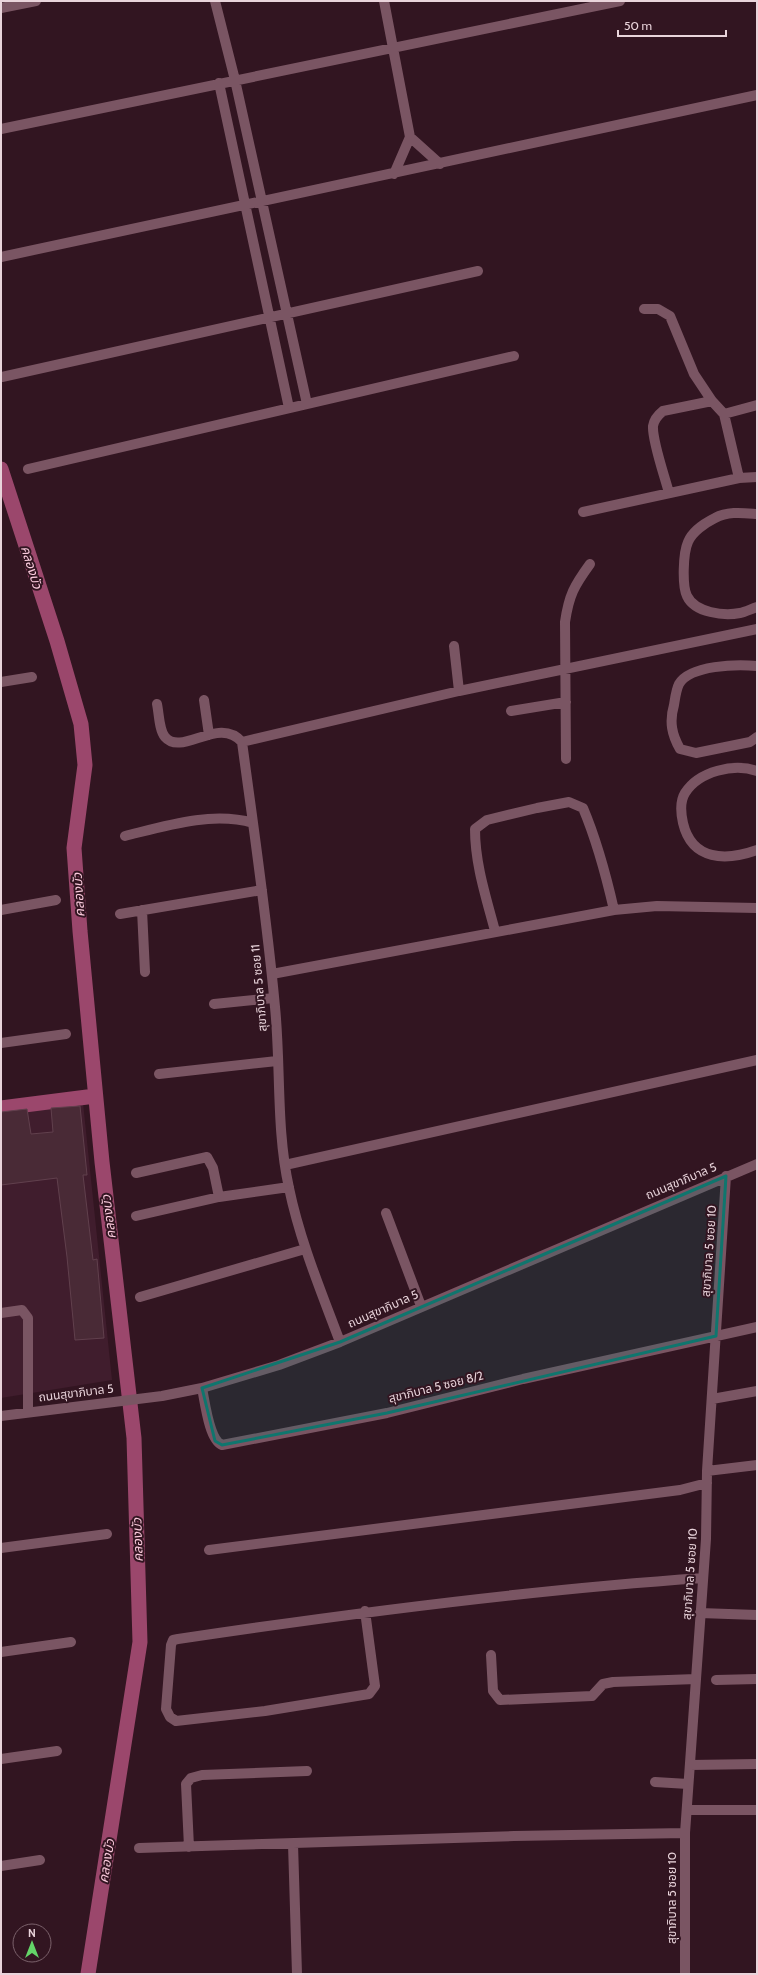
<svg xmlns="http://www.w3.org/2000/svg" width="758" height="1975" viewBox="0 0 758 1975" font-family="Cabin,'Noto Sans Thai',sans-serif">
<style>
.built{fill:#401d2d}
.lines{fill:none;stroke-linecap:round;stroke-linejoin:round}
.canal{stroke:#9b476c;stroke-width:15}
.building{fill:#492a36;stroke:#61404d}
.minor{stroke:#7a5563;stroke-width:10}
.marked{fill:#0f766e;fill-opacity:0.2;stroke:#0f766e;stroke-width:3;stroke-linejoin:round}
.labels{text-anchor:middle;stroke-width:4;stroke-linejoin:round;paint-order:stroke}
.street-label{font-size:12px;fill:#e9d4db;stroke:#321521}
.water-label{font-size:13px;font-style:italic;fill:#facadc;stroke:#321521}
</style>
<rect width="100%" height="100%" fill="#321521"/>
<path class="built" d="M 83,1103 L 112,1380 L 1,1398 L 1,1112 Z"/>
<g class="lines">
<path class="canal" d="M 1,469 L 57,641 L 81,724 L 85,765 L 74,848 L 80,931 L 102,1162 L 134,1438 L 140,1642 L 88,1974
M 1,1108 L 95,1096"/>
</g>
<path class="building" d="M 80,1106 L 87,1175 L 83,1175 L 93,1260 L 97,1259 L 104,1338 L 75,1340 L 67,1257 L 57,1178 L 1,1185 L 1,1112 L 27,1109 L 31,1134 L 53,1132 L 51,1108 Z"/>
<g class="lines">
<path class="minor" d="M 215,1 L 235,80 L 307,404
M 384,1 L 410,137 L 394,174
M 1,8 L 36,1
M 219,83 L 289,408
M 1,129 L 620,1
M 410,137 L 440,164
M 1,257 L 757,95
M 644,309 L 658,309 L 670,316 L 694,374 L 712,401 L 724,414 L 739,478
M 2,377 L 478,271
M 724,414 L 757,405
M 28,469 L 514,356
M 669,493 C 665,477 652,441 653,426 C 654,420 658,415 663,411 L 712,401
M 583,512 L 739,478 L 757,477
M 757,514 C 743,513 728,511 715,518 C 705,523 692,532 688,542 C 683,553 682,586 687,596 C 695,613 724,616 740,613 C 745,612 751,609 757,607
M 454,646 L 459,691
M 757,666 C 737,664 690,665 679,684 C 676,690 675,699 674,705 C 669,722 672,735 680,749 L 696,753 L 750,742 L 757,737
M 1,682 L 32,677
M 204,700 L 209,735
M 157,704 C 159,713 159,730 165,737 C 182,757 219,715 242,742 C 254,831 267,919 275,1007 C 281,1067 276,1129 289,1188 C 300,1241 321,1291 340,1342
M 511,711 L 566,702
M 242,742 L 459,691 L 757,629
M 566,759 L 565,622 C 569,595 574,586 590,564
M 757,771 C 734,763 699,771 685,793 C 680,801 681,814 683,823 C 692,861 726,861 757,850
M 125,836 C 165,826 212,811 253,823
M 1,910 L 56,900
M 142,910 L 145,972
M 120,914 L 262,890
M 495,931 C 486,897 475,864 475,829 L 487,820 L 537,808 L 569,802 L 583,808 C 597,841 606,875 614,910
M 272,974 L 614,910 L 657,906 L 757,908
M 214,1004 L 274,998
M 1,1043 L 66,1034
M 159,1074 L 277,1061
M 285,1165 L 757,1060
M 136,1173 L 207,1157 L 213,1168 L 219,1197
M 386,1213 L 421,1306
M 136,1216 L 219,1197 L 289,1187
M 140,1297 L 305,1249
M 1,1313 L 22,1310 L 28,1318 L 28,1411
M 202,1388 C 205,1402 209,1440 222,1445 L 387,1413 L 523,1379 L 757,1327
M 712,1399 L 757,1391
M 1,1416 L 162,1396 L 202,1388 L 279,1365 L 340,1342 L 757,1164
M 707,1471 L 757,1465
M 1,1548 L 107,1534
M 209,1550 L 680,1490 L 707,1483
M 365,1611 L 375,1686 L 369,1694 L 265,1711 L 176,1721 L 170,1717 L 166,1709 L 171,1645 L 173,1640 L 178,1639 C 352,1613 527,1590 703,1578
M 700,1613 L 757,1615
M 1,1652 L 71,1642
M 491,1655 L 493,1691 L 500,1700 L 592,1696 L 603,1684 L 613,1682 L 696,1679
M 716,1680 L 757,1679
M 1,1759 L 57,1751
M 690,1765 L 757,1764
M 655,1782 L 688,1784
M 687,1810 L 757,1810
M 293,1844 L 297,1974
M 189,1847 L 186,1784 L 191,1778 L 202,1775 L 307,1771
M 139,1848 L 514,1836 L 685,1833
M 1,1866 L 40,1860
M 685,1974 L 685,1833 L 706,1539 L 707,1471 L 726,1176"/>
</g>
<path class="marked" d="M 726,1176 L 716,1336 L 387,1413 L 222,1445 L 215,1441 L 202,1388 L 340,1342 Z"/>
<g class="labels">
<g class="street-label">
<text transform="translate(259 988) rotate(-95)" y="4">สุขาภิบาล 5 ซอย 11</text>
<text transform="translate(681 1181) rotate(-23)" y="4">ถนนสุขาภิบาล 5</text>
<text transform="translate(709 1251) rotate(-86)" y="4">สุขาภิบาล 5 ซอย 10</text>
<text transform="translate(383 1309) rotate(-24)" y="4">ถนนสุขาภิบาล 5</text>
<text transform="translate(436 1387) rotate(-14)" y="4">สุขาภิบาล 5 ซอย 8/2</text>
<text transform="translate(76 1393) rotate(-7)" y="4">ถนนสุขาภิบาล 5</text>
<text transform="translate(690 1574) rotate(-86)" y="4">สุขาภิบาล 5 ซอย 10</text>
<text transform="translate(672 1898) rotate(-90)" y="4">สุขาภิบาล 5 ซอย 10</text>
</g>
<g class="water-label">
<text transform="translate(32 567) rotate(73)" y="5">คลองบัว</text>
<text transform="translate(78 895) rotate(-94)" y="5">คลองบัว</text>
<text transform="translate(108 1217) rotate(-97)" y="5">คลองบัว</text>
<text transform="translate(137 1540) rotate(-92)" y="5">คลองบัว</text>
<text transform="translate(106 1861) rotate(-81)" y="5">คลองบัว</text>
</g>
</g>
<rect width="758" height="1975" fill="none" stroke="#e9d4db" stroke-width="4"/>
<g transform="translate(32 1943)"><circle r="19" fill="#321521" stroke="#7b616b"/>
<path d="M0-3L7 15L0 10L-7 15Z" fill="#63d468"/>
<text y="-6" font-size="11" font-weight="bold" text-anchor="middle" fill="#e9d4db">N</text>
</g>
<path d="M618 30v6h108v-6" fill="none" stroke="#e9d4db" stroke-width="2"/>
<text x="624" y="30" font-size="12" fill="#e9d4db" stroke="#321521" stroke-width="3" paint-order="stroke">50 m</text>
</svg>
